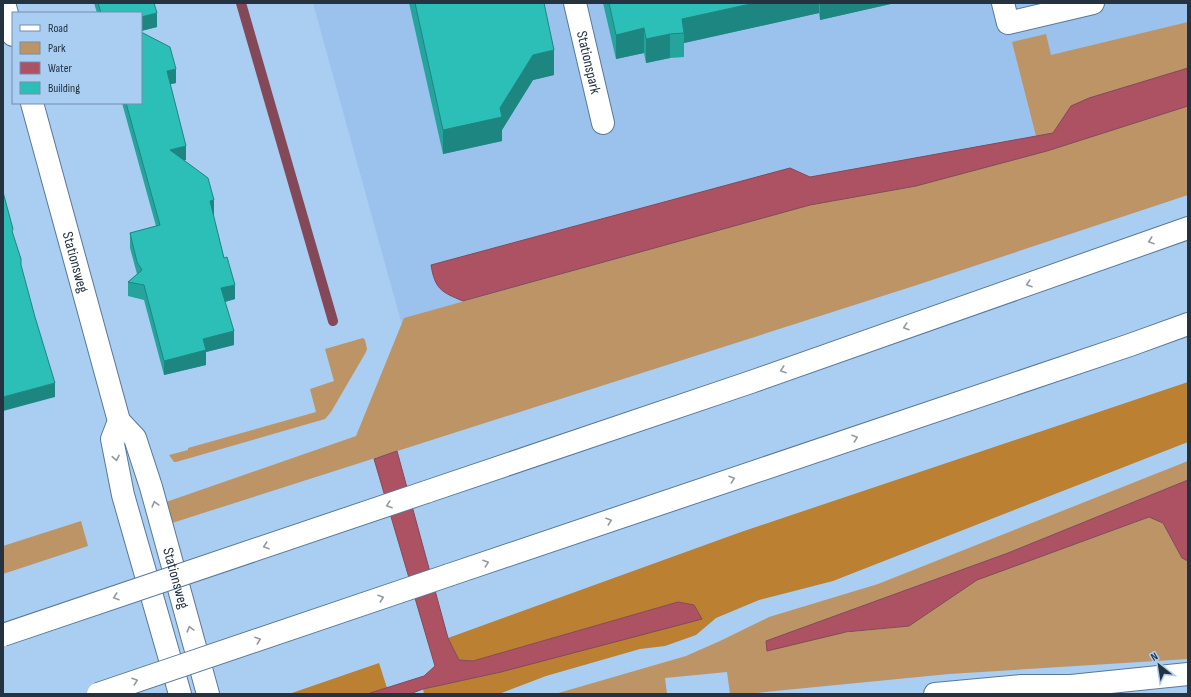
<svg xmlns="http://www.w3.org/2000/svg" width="1191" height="697" viewBox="0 0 1191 697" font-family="'Sofia Sans Condensed',sans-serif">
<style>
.built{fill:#9bc2ec}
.green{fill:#bc9466}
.forest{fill:#bb8032}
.water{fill:#ac5263;stroke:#844959}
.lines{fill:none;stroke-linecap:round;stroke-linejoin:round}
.stream{stroke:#844959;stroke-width:10}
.minor-casing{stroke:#58789a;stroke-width:24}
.tertiary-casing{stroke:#58789a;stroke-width:24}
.motorway-casing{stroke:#58789a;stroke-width:24}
.minor{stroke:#fff;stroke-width:22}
.tertiary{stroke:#fff;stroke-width:22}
.motorway{stroke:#fff;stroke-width:22}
.motorway-bridge-casing{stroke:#58789a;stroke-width:24;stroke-linecap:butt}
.motorway-bridge{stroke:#fff;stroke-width:22}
.wall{fill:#25a49e}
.shaded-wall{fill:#1e8681}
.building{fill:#2bbfb8;stroke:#1e8681}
.oneway{stroke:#9299a0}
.labels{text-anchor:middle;stroke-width:3.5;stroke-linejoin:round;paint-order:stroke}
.street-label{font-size:15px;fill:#253341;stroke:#aacdf2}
</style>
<rect width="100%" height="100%" fill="#aacdf2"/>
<path class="built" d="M 313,3 L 1188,3 L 1188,124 L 413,365 Z"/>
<path class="green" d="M 1188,22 L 1188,88 L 1053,133 L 1036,136 L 1012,42 L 1046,34 L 1051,55 Z
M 1188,106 L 1188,195 L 917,285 L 172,523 L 166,502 L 356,436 L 404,318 L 810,205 L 916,186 L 1047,151 Z
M 363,338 L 365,340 L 367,349 L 366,352 L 331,412 L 325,419 L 176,462 L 174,462 L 169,455 L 188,450 L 188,448 L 316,412 L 310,389 L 334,381 L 325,349 Z
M 1188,461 L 1188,480 L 1008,553 L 766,641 L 909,626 L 977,580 L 1150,517 L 1163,523 L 1182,558 L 1188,561 L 1188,659 L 949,674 L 745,694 L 730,694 L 727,672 L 665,678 L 667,694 L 555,694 L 686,656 L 720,641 L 769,617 L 878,584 Z
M 81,521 L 88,546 L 3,574 L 3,546 Z"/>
<path class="forest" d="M 1188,382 L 1188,442 L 833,581 L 759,600 L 716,618 L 696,635 L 665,646 L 640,649 L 546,676 L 499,694 L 424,694 L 423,689 L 501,672 L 701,618 L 694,605 L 678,602 L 473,661 L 459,660 L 448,638 L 741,532 Z
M 379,663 L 387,688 L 367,694 L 289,694 Z"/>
<path class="water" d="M 1188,68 L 1188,106 L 1047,151 L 916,186 L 810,205 L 463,301 C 441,292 435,289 431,265 L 790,168 L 810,177 L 1053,133 L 1071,106 L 1089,98 Z
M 397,451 L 448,638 L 459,660 L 473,661 L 678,602 L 694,605 L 702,619 L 501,672 L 423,689 L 410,694 L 367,694 L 424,676 L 435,666 L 374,459 Z
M 1188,480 L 1188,561 L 1182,558 L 1163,523 L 1149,517 L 977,580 L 909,626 L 846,632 L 767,651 L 766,641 L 1008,553 Z"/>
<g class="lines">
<path class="stream" d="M 241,3 L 333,321"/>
<g class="minor-casing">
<g id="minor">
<path id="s1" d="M 575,3 L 603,123"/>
<path d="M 1003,3 L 1008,23 L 1093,3"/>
<path d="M 935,694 L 1021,686 L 1071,686 L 1188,674"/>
</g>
</g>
<g class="tertiary-casing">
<g id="tertiary">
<path d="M 4,3 L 13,35"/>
<path id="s2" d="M 32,103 L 119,421 L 135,438 L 151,487 L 208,694"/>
<path d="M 119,421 L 112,439 L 123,495 L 180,694"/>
</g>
</g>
<g class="motorway-casing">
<path id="motorway" d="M 426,492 L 751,382 L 1188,228
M 449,575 L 1130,345 L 1188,324"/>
</g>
<use href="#minor" class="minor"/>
<use href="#tertiary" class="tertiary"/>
<use href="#motorway" class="motorway"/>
<g class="motorway-bridge-casing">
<path id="motorway-bridge" d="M 3,635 L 426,492
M 98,694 L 449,575"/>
</g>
<use href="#motorway-bridge" class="motorway-bridge"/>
</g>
<path class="wall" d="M 94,3 L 154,3 L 157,27 L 141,31 L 141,13 L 97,13 Z
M 409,3 L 544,3 L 554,75 L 533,80 L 502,130 L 502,141 L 443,154 Z
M 603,3 L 895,3 L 820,20 L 819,13 L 684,43 L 684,57 L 670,58 L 646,63 L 644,53 L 616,59 Z
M 141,32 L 176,83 L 170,84 L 186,160 L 184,160 L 214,214 L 213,215 L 224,258 L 235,299 L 225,302 L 234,345 L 206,352 L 206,365 L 164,375 L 144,300 L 128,296 L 128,282 L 137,274 L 130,248 L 130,233 L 156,226 L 122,103 L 141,103 Z"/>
<path class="shaded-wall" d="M 755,3 L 819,3 L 819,13 L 684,43 L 684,33 L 682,19 Z
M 820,3 L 895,3 L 820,20 Z
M 157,13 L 157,27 L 141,31 L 141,17 Z
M 644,28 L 644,53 L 616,59 L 616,35 Z
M 670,34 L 670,58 L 646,63 L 646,39 Z
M 554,50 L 554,75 L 533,80 L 502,130 L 502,141 L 443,154 L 443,130 L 533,55 Z
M 176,69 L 176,83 L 167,85 L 167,71 Z
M 186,146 L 186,160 L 170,164 L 170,150 Z
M 214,200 L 214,214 L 210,216 L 210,201 Z
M 235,285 L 235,299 L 221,303 L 221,288 Z
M 234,331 L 234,345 L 206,352 L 206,365 L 164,375 L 164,361 L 203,339 Z
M 55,383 L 55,397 L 3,411 L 3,397 Z"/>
<path class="building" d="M 98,3 L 154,3 L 157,13 L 141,17 L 141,13 L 101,13 Z
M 415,3 L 544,3 L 554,50 L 533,55 L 500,108 L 502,117 L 443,130 Z
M 609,3 L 755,3 L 682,19 L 684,33 L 670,34 L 646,39 L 644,28 L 616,35 Z
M 141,32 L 170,47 L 176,69 L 167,71 L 186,146 L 170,150 L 208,178 L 214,200 L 210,201 L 224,258 L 227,257 L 235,285 L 221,288 L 234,331 L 203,339 L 206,350 L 164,361 L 144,285 L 128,282 L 142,270 L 137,262 L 130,233 L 160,225 L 126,103 L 141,103 Z
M 3,192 L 13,229 L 12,231 L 21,259 L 21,265 L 35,317 L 55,383 L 3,397 Z"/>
<defs><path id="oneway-chevron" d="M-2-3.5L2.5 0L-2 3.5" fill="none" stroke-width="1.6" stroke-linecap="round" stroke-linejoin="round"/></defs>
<g class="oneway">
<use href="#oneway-chevron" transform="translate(1151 241) rotate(161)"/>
<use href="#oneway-chevron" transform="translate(1029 284) rotate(161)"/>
<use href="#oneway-chevron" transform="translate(906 327) rotate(161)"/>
<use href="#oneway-chevron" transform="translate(783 370) rotate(161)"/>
<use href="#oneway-chevron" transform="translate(855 438) rotate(-19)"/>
<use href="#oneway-chevron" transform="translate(116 458) rotate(79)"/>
<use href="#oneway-chevron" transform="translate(732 479) rotate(-19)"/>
<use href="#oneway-chevron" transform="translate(155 504) rotate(-105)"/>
<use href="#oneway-chevron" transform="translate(389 505) rotate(161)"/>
<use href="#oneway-chevron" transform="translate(609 521) rotate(-19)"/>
<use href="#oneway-chevron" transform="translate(266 546) rotate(161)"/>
<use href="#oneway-chevron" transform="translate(486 563) rotate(-19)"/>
<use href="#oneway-chevron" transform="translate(116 597) rotate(161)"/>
<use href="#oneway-chevron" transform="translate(381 598) rotate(-19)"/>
<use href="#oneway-chevron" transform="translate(190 629) rotate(-105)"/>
<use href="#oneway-chevron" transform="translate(258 640) rotate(-19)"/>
<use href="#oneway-chevron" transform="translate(135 681) rotate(-19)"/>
</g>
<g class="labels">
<g class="street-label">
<text dy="5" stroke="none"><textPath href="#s1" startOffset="61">Stationspark</textPath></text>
<text dy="5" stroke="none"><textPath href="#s2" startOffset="165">Stationsweg</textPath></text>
<text dy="5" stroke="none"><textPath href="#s2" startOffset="499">Stationsweg</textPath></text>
</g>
</g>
<rect width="1191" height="697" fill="none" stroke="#253341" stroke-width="8"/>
<rect x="12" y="12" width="130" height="92" fill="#aacdf2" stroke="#758fab"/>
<rect x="20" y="25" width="20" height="6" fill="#ffffff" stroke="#758fab"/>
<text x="48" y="32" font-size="12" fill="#253341">Road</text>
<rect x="20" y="42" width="20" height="12" fill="#bc9466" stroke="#758fab"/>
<text x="48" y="52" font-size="12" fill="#253341">Park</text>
<rect x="20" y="62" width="20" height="12" fill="#ac5263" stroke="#758fab"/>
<text x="48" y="72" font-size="12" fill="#253341">Water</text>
<rect x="20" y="82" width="20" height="12" fill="#2bbfb8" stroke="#758fab"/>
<text x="48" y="92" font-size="12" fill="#253341">Building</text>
<g transform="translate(1159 665) rotate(330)" stroke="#aacdf2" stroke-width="3" paint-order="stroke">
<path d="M0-3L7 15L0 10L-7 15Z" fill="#253341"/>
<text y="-6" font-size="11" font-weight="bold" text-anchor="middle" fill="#253341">N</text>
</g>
</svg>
